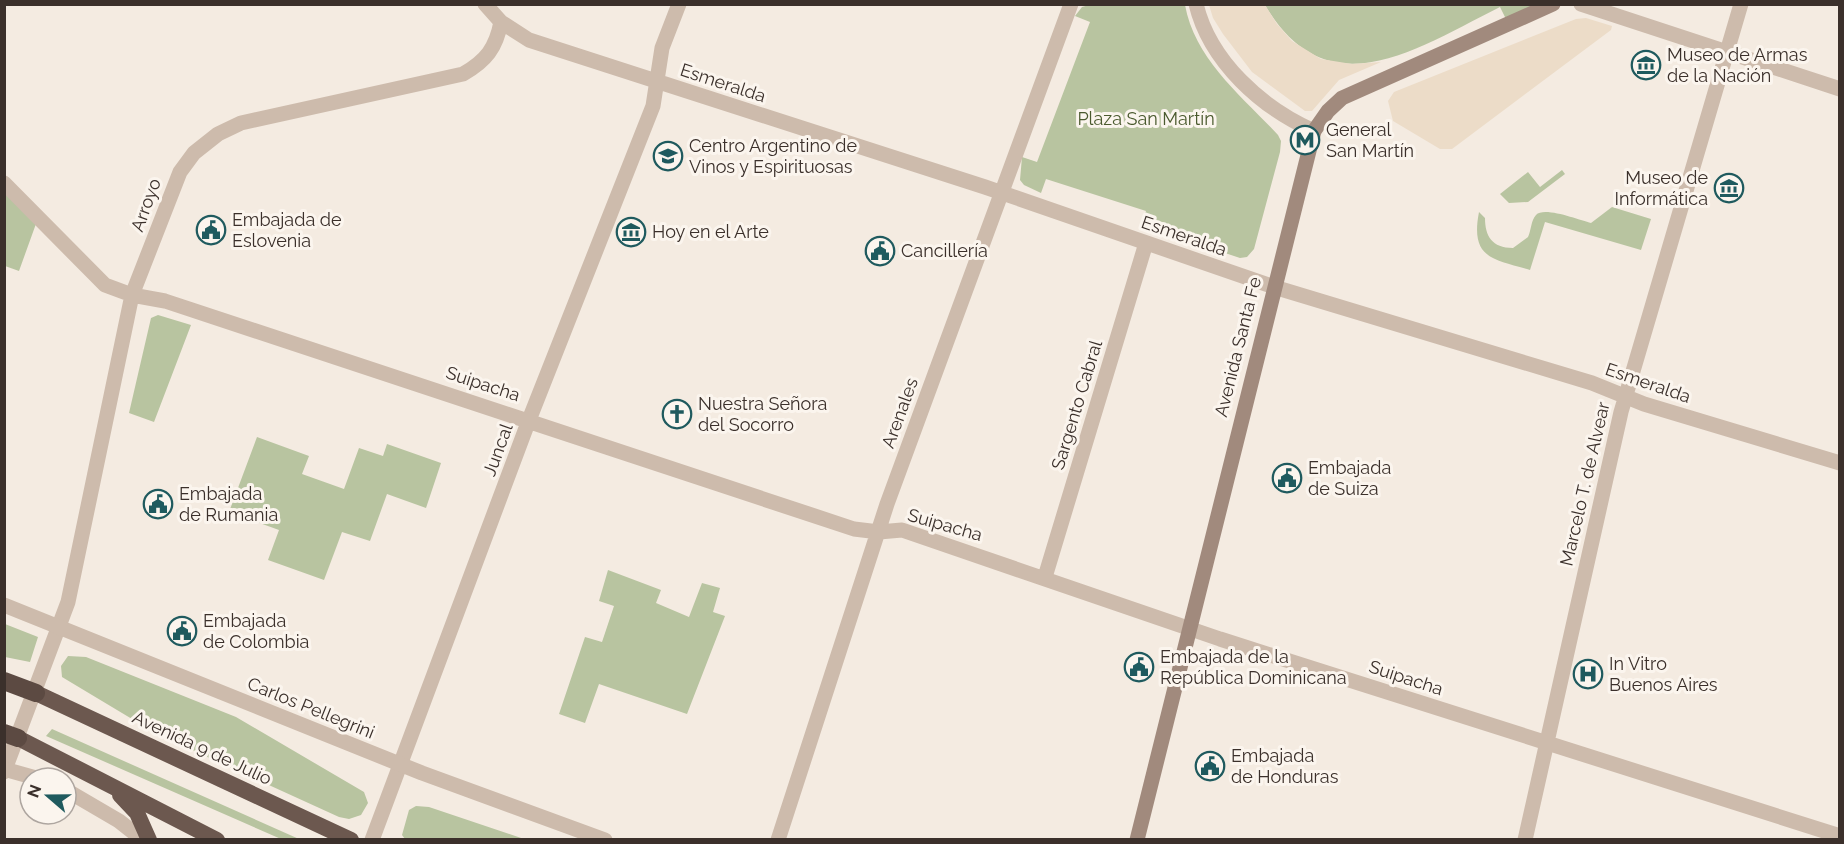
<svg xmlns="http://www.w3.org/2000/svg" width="1844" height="844" viewBox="0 0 1844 844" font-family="Raleway,sans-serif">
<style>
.green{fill:#b8c4a0}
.plaza{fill:#ecdcc8}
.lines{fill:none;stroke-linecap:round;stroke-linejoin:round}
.minor{stroke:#cdbbac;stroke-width:15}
.tertiary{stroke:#cdbbac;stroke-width:15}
.secondary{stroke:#a18a7d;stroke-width:15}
.trunk{stroke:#6c584f;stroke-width:16}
.motorway{stroke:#5c4a42;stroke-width:18}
.labels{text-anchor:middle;stroke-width:6;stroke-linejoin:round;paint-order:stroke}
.poi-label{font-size:18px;fill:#3b302b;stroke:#fbf5ee;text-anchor:start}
.street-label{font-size:18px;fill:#3b302b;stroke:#fbf5ee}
.park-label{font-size:18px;fill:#4a5a2e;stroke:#fbf5ee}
</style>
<rect width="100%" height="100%" fill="#f4ebe1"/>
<path class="green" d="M 1537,4 L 1506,19 L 1500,7 C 1417,48 1328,112 1265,5 Z
M 1089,5 L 1185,5 C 1195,60 1242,96 1278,135 L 1281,141 L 1280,152 L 1254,249 L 1247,257 L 1240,258 L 1141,225 L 1146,211 L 1046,179 L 1041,193 L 1024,185 L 1020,180 L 1022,157 L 1037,162 L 1090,22 L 1075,16 L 1082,7 Z
M 1562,170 L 1565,174 L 1528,202 L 1509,203 L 1500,194 L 1528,172 L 1540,187 Z
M 4,191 L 37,221 L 19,271 L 5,266 Z
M 1612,207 L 1651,219 L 1641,250 L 1545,222 L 1530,270 C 1493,259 1470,259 1479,212 L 1485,218 C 1485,236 1492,248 1513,248 L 1528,237 C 1531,231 1531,220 1536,215 C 1544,206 1579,220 1591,223 Z
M 158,315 L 191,325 L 154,422 L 129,413 L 151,318 Z
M 257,437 L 309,456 L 302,474 L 344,489 L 359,448 L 383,456 L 387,444 L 441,463 L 426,508 L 387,494 L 370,541 L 342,532 L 324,580 L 268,560 L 279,530 L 229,512 Z
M 608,570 L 661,590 L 656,603 L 689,617 L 702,583 L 720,588 L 713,612 L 725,616 L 687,714 L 599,684 L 585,723 L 559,714 L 585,637 L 602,642 L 614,606 L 599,601 Z
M 5,624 L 38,637 L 30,662 L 5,657 Z
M 68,656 L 86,657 L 236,717 L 364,792 L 368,803 L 361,815 L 349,819 L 339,817 L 157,734 L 62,677 L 61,666 Z
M 52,729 L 299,839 L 281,839 L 46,736 Z
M 416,806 L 429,807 L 524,839 L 405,839 L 402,835 L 409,810 Z"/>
<path class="plaza" d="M 1209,5 L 1265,5 L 1277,24 L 1292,41 L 1321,59 L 1352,64 L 1381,62 L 1339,80 L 1312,111 L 1305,111 L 1252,72 L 1223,34 L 1213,18 Z
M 1586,18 L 1612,26 L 1611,30 L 1452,149 L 1440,149 L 1393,121 L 1388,101 L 1394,92 L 1576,19 Z"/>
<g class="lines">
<path class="minor" d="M 485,4 L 501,22 L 529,40 L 985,187 L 1274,287 L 1592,383 L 1644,404 L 1840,463
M 1581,4 L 1840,89
M 4,183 L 105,285 L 132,295 L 165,301 L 854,529 L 879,532 L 902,530 L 1220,639 L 1840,836
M 1045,577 L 1146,243
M 4,772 L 68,602 L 132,295 L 180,172 L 194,153 L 218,134 L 241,123 L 463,74 C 486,61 496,48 501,22
M 372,840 L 529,420 L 653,106 L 662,48 L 679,4
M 778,840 L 887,504 L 1071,4
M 1525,840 L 1621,412 L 1741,4"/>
<path class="tertiary" d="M 1196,4 C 1210,62 1262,108 1314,131
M 4,605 L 422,773 L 605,840
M 4,769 L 36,778
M 66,790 L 119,821 L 143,840"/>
<path class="secondary" d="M 1137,840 L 1314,131 L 1328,111 L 1342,98 L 1553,4"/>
<path class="trunk" d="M 36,693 L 351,840
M 18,738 L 217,840
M 120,795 L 137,813 L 149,840"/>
<path class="motorway" d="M 4,681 L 36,693
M 4,733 L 18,738"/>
</g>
<defs>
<g id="museum-ring" transform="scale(1.5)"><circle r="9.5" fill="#fbf5ee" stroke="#1f5a5e" stroke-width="1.5"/><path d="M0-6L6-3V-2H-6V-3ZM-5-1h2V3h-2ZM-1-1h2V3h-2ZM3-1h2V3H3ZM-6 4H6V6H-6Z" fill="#1f5a5e"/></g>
<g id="metro-ring" transform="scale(1.5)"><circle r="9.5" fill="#fbf5ee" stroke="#1f5a5e" stroke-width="1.5"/><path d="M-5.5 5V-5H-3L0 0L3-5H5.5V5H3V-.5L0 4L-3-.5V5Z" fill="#1f5a5e"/></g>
<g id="university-ring" transform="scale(1.5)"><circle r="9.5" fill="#fbf5ee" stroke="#1f5a5e" stroke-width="1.5"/><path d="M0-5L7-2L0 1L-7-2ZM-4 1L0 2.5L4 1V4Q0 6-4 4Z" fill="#1f5a5e"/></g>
<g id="civic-ring" transform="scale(1.5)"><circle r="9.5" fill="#fbf5ee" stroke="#1f5a5e" stroke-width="1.5"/><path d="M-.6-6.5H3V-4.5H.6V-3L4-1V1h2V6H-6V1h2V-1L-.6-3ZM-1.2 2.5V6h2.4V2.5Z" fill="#1f5a5e"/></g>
<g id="church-ring" transform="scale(1.5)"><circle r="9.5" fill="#fbf5ee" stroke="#1f5a5e" stroke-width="1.5"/><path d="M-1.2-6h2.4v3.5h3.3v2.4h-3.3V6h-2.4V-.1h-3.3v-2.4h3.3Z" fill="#1f5a5e"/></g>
<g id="hospital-ring" transform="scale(1.5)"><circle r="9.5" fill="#fbf5ee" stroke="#1f5a5e" stroke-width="1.5"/><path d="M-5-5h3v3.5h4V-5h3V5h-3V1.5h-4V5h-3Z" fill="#1f5a5e"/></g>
</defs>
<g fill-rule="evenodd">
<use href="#museum-ring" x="1646" y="65"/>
<use href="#metro-ring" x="1305" y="140"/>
<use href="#university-ring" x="668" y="156"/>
<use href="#museum-ring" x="1729" y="188"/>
<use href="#civic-ring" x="211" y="230"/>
<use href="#museum-ring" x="631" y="232"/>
<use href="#civic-ring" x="880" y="251"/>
<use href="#church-ring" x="677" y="414"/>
<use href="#civic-ring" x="1287" y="478"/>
<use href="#civic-ring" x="158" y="504"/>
<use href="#civic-ring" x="182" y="631"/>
<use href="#civic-ring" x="1139" y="667"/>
<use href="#hospital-ring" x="1588" y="674"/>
<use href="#civic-ring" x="1210" y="766"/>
</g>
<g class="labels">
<g class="poi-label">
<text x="1667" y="61">Museo de Armas<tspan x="1667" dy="21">de la Nación</tspan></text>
<text x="1326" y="136">General<tspan x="1326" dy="21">San Martín</tspan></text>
<text x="689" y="152">Centro Argentino de<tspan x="689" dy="21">Vinos y Espirituosas</tspan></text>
<text x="1708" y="184" text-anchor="end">Museo de<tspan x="1708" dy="21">Informática</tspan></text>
<text x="232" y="226">Embajada de<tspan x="232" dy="21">Eslovenia</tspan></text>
<text x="652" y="238">Hoy en el Arte</text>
<text x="901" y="257">Cancillería</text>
<text x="698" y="410">Nuestra Señora<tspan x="698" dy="21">del Socorro</tspan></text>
<text x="1308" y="474">Embajada<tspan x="1308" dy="21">de Suiza</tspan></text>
<text x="179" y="500">Embajada<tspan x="179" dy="21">de Rumania</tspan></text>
<text x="203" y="627">Embajada<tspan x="203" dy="21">de Colombia</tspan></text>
<text x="1160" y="663">Embajada de la<tspan x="1160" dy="21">República Dominicana</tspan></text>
<text x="1609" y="670">In Vitro<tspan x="1609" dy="21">Buenos Aires</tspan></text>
<text x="1231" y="762">Embajada<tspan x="1231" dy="21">de Honduras</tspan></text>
</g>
<g class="street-label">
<text transform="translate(723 83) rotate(18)" y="6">Esmeralda</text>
<text transform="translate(146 205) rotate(-70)" y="6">Arroyo</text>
<text transform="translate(1184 236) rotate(19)" y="6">Esmeralda</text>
<text transform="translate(1238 347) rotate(-76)" y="6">Avenida Santa Fe</text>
<text transform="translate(1648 383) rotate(19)" y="6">Esmeralda</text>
<text transform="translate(483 384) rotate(18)" y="6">Suipacha</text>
<text transform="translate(1077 405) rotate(-73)" y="6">Sargento Cabral</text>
<text transform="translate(900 413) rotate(-70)" y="6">Arenales</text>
<text transform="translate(498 450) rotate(-70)" y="6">Juncal</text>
<text transform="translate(1585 484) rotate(-77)" y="6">Marcelo T. de Alvear</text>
<text transform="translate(945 525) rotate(16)" y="6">Suipacha</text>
<text transform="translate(1406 678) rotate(18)" y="6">Suipacha</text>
<text transform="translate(311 708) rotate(22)" y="6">Carlos Pellegrini</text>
<text transform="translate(202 748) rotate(25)" y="6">Avenida 9 de Julio</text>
</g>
<g class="park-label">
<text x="1146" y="125">Plaza San Martín</text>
</g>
</g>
<rect width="1844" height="844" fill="none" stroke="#3b302b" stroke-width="12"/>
<g transform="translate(48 796) rotate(290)"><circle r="28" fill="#fbf5ee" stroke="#aea6a0" stroke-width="1.5"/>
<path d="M0-4.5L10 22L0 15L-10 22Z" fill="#1f5a5e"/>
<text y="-9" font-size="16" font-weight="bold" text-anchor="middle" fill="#3b302b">N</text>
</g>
</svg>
